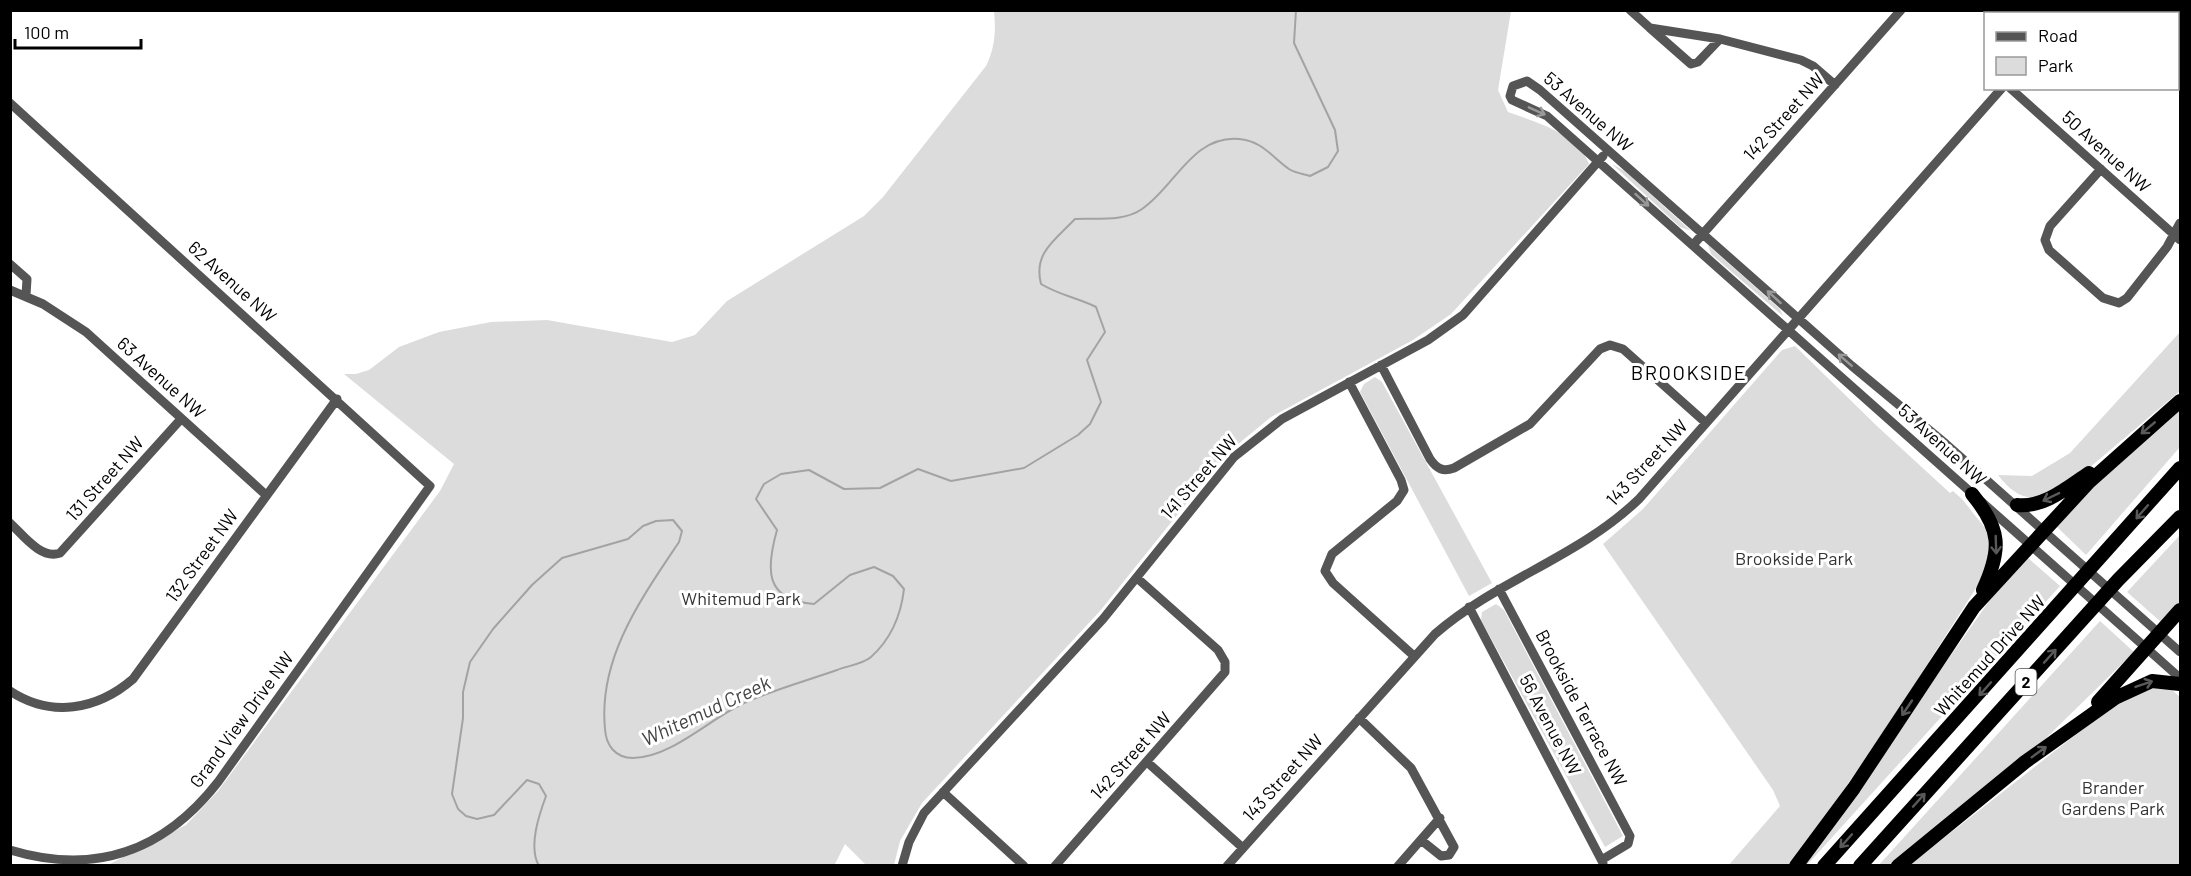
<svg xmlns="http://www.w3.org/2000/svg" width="2191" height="876" viewBox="0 0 2191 876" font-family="Barlow,sans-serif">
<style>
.green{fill:#dcdcdc}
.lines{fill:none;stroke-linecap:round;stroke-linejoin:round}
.stream{stroke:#a3a3a3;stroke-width:2}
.minor{stroke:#555;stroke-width:9}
.highway{stroke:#000;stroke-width:14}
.oneway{stroke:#999}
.oneway2{stroke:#595959}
.labels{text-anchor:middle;stroke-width:6;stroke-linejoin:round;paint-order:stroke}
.shield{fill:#fff;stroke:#4c4c4c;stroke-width:1.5}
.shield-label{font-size:16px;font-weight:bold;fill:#000}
.street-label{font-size:18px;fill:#000;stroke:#fff}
.park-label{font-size:18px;fill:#333;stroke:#fff}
.neighbourhood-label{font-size:20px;letter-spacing:1.5px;fill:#000;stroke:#fff}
.water-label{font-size:20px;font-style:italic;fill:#444;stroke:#fff}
</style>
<rect width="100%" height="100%" fill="#fff"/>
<path class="green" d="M 994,11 L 1511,11 L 1498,90 L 1508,112 C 1535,122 1578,133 1589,164 L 1451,314 L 1413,340 L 1271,417 L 1226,454 L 1100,611 L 922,803 L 900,841 L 894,865 L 866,865 L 845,844 L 834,866 L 106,866 L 186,825 L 218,791 L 440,491 L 454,464 L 344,374 L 356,374 L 369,370 L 399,347 L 439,332 L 491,322 L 547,320 L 672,342 L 695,335 L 727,301 L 864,216 L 883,197 L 986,66 C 995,48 996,31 994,11 Z
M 1612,164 L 1625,171 L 1691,231 L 1680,227 Z
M 1708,245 L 1780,309 L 1783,316 L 1711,254 Z
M 2180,332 L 2180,391 L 2089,468 L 2038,499 C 2018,497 2010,490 1998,475 L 2032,476 L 2070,453 Z
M 1795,346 L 1878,427 L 1950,493 L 1953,491 L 1962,499 L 1985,528 L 1990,543 L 1987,571 L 1893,718 L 1819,826 L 1788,865 L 1728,866 L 1780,806 L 1773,790 L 1603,544 L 1643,509 L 1782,350 Z
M 1375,377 L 1382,382 L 1492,583 L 1469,596 L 1360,392 L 1364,384 Z
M 2180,407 L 2180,447 L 2086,555 L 2056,526 L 2090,490 Z
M 2180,535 L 2180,603 L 2161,622 L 2127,592 Z
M 2028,558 L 2060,586 L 1807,865 L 1802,866 L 1997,590 Z
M 1496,604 L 1504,610 L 1623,836 L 1605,847 L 1481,620 L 1482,612 Z
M 2100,621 L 2134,652 L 2045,739 L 1892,865 L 1878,866 Z
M 2153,686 L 2172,690 L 2180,697 L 2180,865 L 1908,866 L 2115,704 Z"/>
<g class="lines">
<path class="stream" d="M 539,866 C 528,847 539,815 546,796 L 539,784 L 527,780 L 494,815 L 477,819 L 466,816 L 458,809 L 452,794 L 463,718 L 463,692 L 470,662 L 493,629 L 532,585 L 562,558 L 628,539 L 643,526 L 656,521 L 673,520 L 682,531 L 679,542 C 641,599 598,658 605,729 C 606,745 615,758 633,758 C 670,758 710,719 742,704 C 772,690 806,681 837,670 C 847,666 863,664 871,657 C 891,639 901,615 904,589 L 893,576 L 874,567 L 850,575 L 814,604 C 764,600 766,569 777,530 L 756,499 L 764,484 L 781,474 L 809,470 L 844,489 L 880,488 L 918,469 L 951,481 L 1024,468 L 1078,435 L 1090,424 L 1101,402 L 1087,360 L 1105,332 L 1096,307 C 1078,298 1059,295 1041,284 C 1033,253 1055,240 1075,219 C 1096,218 1124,222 1142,209 C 1175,187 1192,135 1239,139 C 1262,141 1271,156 1289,169 C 1295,173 1303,174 1310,176 L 1328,167 L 1338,151 L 1335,130 L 1294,43 L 1296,10"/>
<path class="minor" d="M 1630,10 L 1650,28 L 1720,39 L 1801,60 L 1813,66 L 1835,85
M 2019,10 L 2019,14
M 2149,10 L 2150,14
M 1650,28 L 1691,64 L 1698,62 L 1720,39
M 2178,69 L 2180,72
M 2010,88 L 2180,240
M 10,103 L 430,486 L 218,782 C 164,851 96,876 10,850
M 2101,169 L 2050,226 L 2045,240 L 2049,250 L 2103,298 L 2119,303 L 2127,298 L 2167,247 L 2180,223
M 1693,245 L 1901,10
M 10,264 L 27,279 L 26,295
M 10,290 L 43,304 L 86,332 L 266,495
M 1381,365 L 1430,459 C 1437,469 1443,472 1454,468 L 1530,424 L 1600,349 L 1610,345 L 1623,349 L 1706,423
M 1349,382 L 1401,480 L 1404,490 L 1397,501 L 1332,554 L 1325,571 L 1333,583 L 1414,656
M 10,523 C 23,535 41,560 60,553 L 181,419
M 1499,589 L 1630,836 L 1628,844 L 1603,859
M 1469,607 L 1603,863
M 2180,652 L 1946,444 L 1852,366 L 1540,90 L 1527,81 L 1513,86 L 1510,96 L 1512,100 L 1547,116 L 2180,678
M 10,691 C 51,718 97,710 133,679 L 337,399
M 1359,718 L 1411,768 L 1454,847 L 1449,855 L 1441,856 L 1421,840
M 1147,762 L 1243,848
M 943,792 L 1024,866
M 902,866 L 909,842 L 924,813 L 1103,619 L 1234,457 L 1282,419 L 1428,340 L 1463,315 L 1603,156
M 1055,866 L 1225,672 L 1225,662 L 1218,650 L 1137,578
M 1227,866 L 1435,634 C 1497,580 1579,557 1639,499 L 2002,88
M 1398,866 L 1440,818"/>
<path class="highway" d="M 1972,494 C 2001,529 2002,549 1983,590
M 2017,505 C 2044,508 2068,487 2089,473
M 2098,702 L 2180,610
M 1796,866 L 1854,788 L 1974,607 L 2089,482 L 2180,401
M 1824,866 L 2180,468
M 1860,866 L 2118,580 L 2180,517
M 1898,866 L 2025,762 L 2115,698 L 2152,681 L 2180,684"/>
</g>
<defs><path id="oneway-shaft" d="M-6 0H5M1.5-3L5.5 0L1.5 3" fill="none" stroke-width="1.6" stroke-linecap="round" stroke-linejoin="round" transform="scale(1.5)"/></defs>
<g class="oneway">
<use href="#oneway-shaft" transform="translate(1537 111) rotate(24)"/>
<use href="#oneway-shaft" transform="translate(1642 200) rotate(42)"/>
<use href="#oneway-shaft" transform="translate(1774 297) rotate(-138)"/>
<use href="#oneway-shaft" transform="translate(1845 360) rotate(-139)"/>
</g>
<g class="oneway2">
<use href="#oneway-shaft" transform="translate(2148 428) rotate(140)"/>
<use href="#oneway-shaft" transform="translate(2051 497) rotate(154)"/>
<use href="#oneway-shaft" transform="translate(2142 512) rotate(131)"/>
<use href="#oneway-shaft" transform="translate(1996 545) rotate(88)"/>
<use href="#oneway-shaft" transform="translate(2050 656) rotate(-48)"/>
<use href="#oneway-shaft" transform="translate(2144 684) rotate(-19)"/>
<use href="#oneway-shaft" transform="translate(1985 689) rotate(132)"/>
<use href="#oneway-shaft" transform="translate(1907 708) rotate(124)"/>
<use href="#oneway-shaft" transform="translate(2039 752) rotate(-36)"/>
<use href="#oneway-shaft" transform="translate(1919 800) rotate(-48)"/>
<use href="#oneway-shaft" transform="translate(1846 841) rotate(132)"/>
</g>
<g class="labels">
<rect class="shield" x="2015.5" y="669" width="21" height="26" rx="4.5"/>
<g class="shield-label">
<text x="2026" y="688">2</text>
</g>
<g class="street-label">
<text transform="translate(1588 112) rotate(41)" y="6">53 Avenue NW</text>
<text transform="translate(1784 117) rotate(-48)" y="6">142 Street NW</text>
<text transform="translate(2106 152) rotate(42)" y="6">50 Avenue NW</text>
<text transform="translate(232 282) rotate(42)" y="6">62 Avenue NW</text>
<text transform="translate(161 378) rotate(42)" y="6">63 Avenue NW</text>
<text transform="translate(1942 445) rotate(42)" y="6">53 Avenue NW</text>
<text transform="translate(1647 463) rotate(-47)" y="6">143 Street NW</text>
<text transform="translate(1199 477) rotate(-49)" y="6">141 Street NW</text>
<text transform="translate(105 479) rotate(-48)" y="6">131 Street NW</text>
<text transform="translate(202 556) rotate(-54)" y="6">132 Street NW</text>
<text transform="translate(1990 656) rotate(-48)" y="6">Whitemud Drive NW</text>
<text transform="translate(1581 708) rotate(62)" y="6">Brookside Terrace NW</text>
<text transform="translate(242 720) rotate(-54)" y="6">Grand View Drive NW</text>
<text transform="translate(1550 725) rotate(62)" y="6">56 Avenue NW</text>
<text transform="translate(1131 756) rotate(-48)" y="6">142 Street NW</text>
<text transform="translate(1283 778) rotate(-48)" y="6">143 Street NW</text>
</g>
<g class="park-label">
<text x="1794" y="565">Brookside Park</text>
<text x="741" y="605">Whitemud Park</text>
<text x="2113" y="794">Brander<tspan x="2113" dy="21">Gardens Park</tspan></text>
</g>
<g class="neighbourhood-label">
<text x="1689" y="380">BROOKSIDE</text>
</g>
<g class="water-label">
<text transform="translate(706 711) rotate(-25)" y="7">Whitemud Creek</text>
</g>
</g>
<rect width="2191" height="876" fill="none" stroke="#000000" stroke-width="24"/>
<rect x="1984" y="12" width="195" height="78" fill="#ffffff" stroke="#999999" stroke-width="1.5"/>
<rect x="1996" y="32" width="30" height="9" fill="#555555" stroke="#999999" stroke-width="1.5"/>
<text x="2038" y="42" font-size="18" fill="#000000">Road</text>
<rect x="1996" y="57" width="30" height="18" fill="#dcdcdc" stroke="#999999" stroke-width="1.5"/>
<text x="2038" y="72" font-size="18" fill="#000000">Park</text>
<path d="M15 39v9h126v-9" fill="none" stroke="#000000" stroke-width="3"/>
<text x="24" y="39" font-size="18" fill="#000000" stroke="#ffffff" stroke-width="4.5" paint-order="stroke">100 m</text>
</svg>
